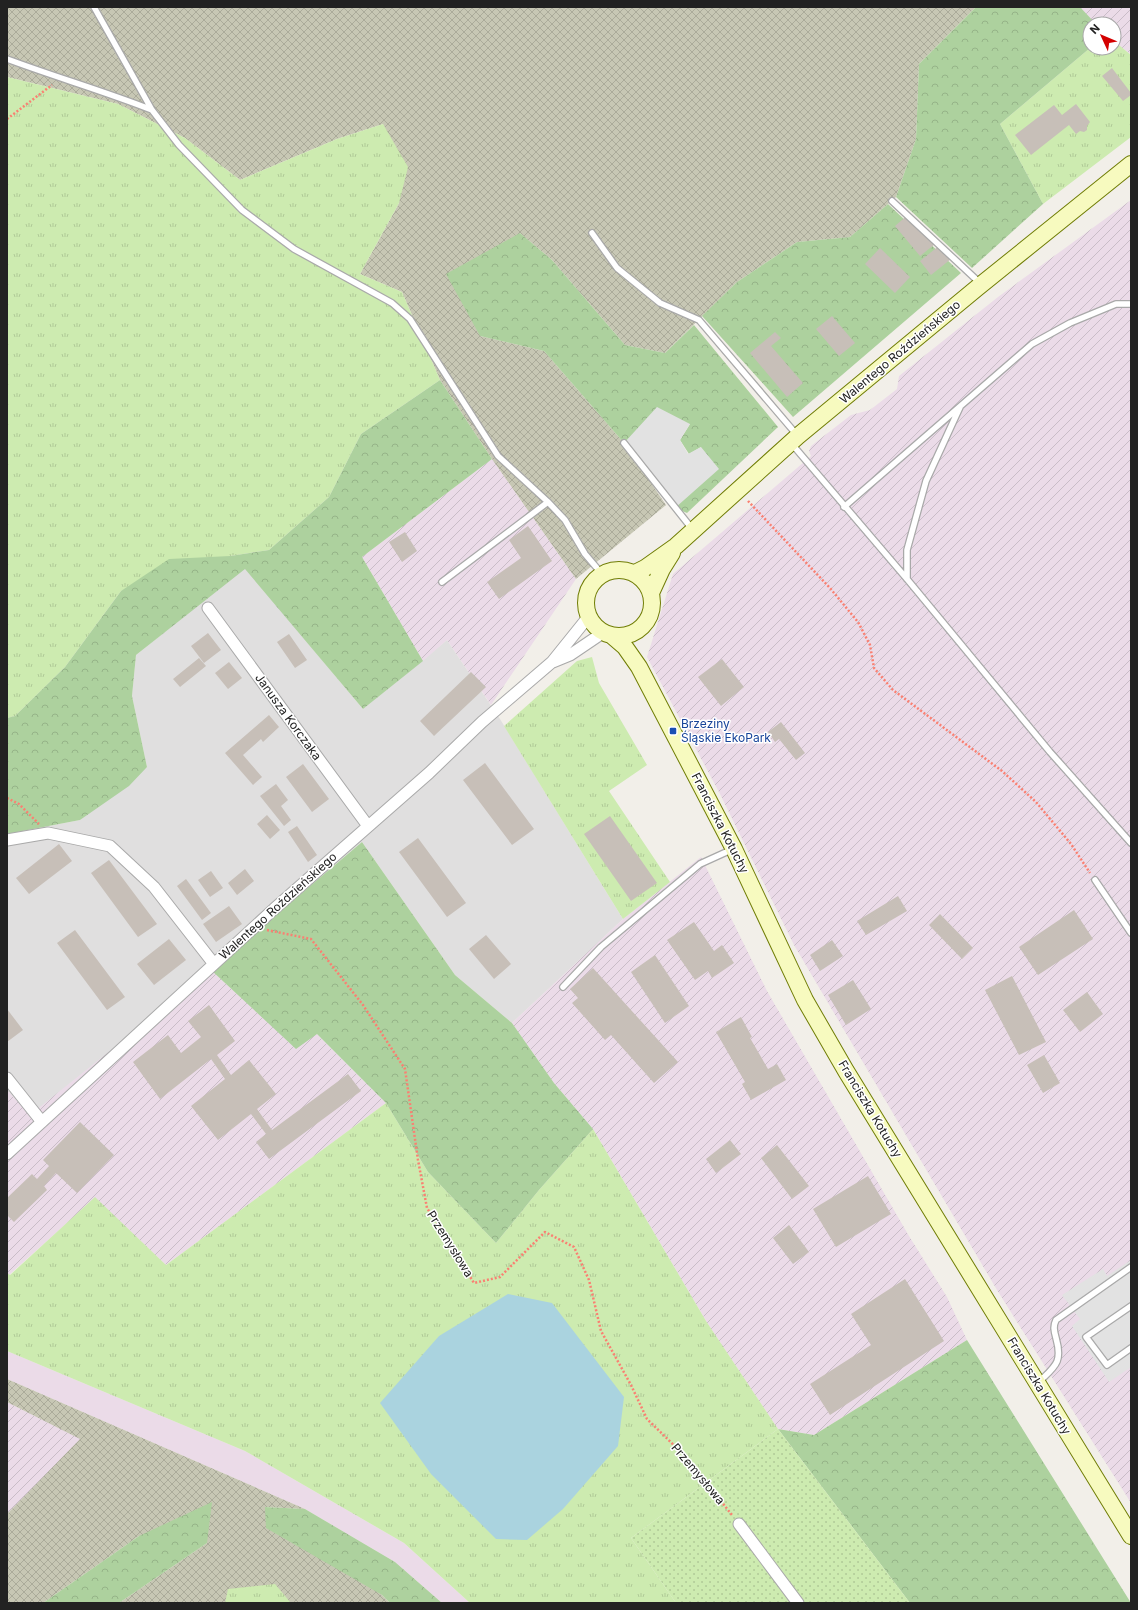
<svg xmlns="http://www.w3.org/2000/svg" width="1138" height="1610" viewBox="0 0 1138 1610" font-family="Inter,sans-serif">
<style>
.residential{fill:#e0dfdf}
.industrial{fill:url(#industrial-furrows)}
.railway{fill:#ebdbe8}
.construction{fill:url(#construction-cross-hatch)}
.grass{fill:url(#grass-tufts)}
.forest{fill:url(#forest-crowns)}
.garden{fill:url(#garden-dots)}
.parking{fill:#e2e2e2}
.water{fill:#aad3df}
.building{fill:#c7bfb8}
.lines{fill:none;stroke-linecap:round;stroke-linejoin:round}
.lane-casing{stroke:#a9a9a9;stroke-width:8}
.street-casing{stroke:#a9a9a9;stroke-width:13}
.secondary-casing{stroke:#707d05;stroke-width:18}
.path{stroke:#fa8072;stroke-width:2.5;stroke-dasharray:2 2;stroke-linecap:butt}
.lane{stroke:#fff;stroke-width:5.5}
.street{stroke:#fff;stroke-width:11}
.secondary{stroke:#f7fabf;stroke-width:16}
.transit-dot{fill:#1a4fb4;stroke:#fff;stroke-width:1.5}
.labels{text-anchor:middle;stroke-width:3;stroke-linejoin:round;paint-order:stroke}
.street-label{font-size:12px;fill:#222;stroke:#fff}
.transit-label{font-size:12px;fill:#164399;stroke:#fff;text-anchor:start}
</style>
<defs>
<pattern id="industrial-furrows" width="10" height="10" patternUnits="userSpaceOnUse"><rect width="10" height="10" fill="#ebdbe8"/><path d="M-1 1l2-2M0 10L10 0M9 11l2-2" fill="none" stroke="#c9bcc7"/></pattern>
<pattern id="construction-cross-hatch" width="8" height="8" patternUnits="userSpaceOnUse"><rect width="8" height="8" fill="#c7c7b4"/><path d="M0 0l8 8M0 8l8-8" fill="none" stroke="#abab9a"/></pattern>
<pattern id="grass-tufts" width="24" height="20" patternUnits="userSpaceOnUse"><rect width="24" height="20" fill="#cdebb0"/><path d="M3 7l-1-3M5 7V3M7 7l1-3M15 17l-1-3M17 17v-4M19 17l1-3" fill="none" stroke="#b0c997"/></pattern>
<pattern id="forest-crowns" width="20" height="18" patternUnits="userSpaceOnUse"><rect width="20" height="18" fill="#add19e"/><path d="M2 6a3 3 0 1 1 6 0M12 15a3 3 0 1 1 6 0" fill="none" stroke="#95b388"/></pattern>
<pattern id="garden-dots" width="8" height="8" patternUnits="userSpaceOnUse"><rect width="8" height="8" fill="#cdebb0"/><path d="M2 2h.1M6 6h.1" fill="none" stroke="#b0c997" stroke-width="1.8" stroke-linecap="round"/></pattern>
</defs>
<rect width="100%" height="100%" fill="#f2efe9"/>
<path class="residential" d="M 245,568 L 363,709 L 447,640 L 500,719 L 623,919 L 512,1023 L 455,975 L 362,842 L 211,970 L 30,1116 L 7,1090 L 7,834 L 80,820 L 147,767 L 132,696 L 136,655 Z"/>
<path class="industrial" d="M 1080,7 L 1131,7 L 1131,55 L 1114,41 L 1114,24 L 1096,24 Z
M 1131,200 L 1131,1503 L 997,1290 L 794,945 L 720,794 L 647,657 L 673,574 L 811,456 L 809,451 L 811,446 L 851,415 L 870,410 L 897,389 L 899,376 L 998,297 Z
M 492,459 L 576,579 L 491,705 L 447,640 L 423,661 L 362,557 Z
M 701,857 L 767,991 L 909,1236 L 947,1297 L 967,1340 L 814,1435 L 778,1429 L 706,1321 L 593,1129 L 554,1083 L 512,1023 L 623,919 Z
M 211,970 L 296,1048 L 316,1033 L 386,1103 L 166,1265 L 95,1198 L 9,1275 L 7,1273 L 7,1090 L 30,1115 Z
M 7,1402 L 81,1439 L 7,1514 Z"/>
<path class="railway" d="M 7,1351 L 245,1451 L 404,1543 L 470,1603 L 442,1603 L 395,1562 L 305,1509 L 7,1379 Z"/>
<path class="construction" d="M 7,7 L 976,7 L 919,64 L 916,139 L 896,197 L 850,237 L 797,242 L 737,282 L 665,353 L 625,345 L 552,260 L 520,233 L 480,336 L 544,351 L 624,443 L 666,505 L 576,579 L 492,459 L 440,380 L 402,292 L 360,274 L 399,203 L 383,124 L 337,139 L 240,180 L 185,138 L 118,104 L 7,77 Z
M 7,1379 L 305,1509 L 265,1507 L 382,1595 L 390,1603 L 119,1603 L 207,1543 L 139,1536 L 43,1603 L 7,1603 L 7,1514 L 80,1439 L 7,1402 Z"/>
<path class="grass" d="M 1114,41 L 1131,55 L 1131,137 L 1043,204 L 1000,124 L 1090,48 L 1114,48 Z
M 7,77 L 118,104 L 185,138 L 240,180 L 337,139 L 383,124 L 408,167 L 399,203 L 360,274 L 402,292 L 440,380 L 361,434 L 329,497 L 269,550 L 230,556 L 121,591 L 65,667 L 15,716 L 7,718 Z
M 592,657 L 599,683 L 647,765 L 609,791 L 670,882 L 623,919 L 504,726 L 577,661 Z
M 386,1103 L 428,1172 L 496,1243 L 539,1190 L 593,1129 L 706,1321 L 778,1429 L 631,1538 L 676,1603 L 470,1603 L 404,1543 L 245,1451 L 7,1351 L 7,1273 L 10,1275 L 95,1197 L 166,1265 Z
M 275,1584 L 291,1603 L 225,1603 L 228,1589 Z"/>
<path class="forest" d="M 976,7 L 1080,7 L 1096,24 L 1090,24 L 1090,48 L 1000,124 L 1043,204 L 972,268 L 896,197 L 916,139 L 919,64 Z
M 888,204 L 961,273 L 793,417 L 702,316 L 737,282 L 797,242 L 850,237 Z
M 520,233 L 552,260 L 625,345 L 665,353 L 694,325 L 778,427 L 687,513 L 675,508 L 701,447 L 689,454 L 680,440 L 690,424 L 624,443 L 544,351 L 480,336 L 446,274 Z
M 440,380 L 492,459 L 362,557 L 423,661 L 363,709 L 245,569 L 136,655 L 132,696 L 147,767 L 129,786 L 80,820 L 7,834 L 7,718 L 15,716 L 65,667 L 121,591 L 169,559 L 230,556 L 269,550 L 329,497 L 361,434 Z
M 362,842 L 455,975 L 512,1023 L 554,1083 L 593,1129 L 539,1190 L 496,1243 L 428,1172 L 386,1103 L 317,1034 L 296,1049 L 211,970 Z
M 967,1340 L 1131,1603 L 910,1603 L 778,1429 L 814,1435 Z
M 212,1502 L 207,1543 L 119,1603 L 43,1603 L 139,1536 Z
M 265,1507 L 305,1509 L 395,1562 L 442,1603 L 390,1603 L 382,1595 L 266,1528 Z"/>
<path class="garden" d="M 778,1429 L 910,1603 L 676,1603 L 631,1538 Z"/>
<path class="parking" d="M 657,407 L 690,424 L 680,440 L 688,454 L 701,447 L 719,469 L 675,508 L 624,443 Z
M 1131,1260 L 1131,1367 L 1109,1382 L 1072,1326 L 1080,1319 L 1062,1295 L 1103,1269 L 1107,1276 Z"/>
<path class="water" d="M 508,1294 L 552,1303 L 624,1397 L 618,1446 L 563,1509 L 527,1540 L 496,1539 L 431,1474 L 380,1403 L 439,1336 Z"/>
<path class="building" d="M 1112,68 L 1131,93 L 1131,95 L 1123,101 L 1102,76 Z
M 1076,104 L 1090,122 L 1087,126 L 1087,130 L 1084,132 L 1080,131 L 1076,134 L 1069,125 L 1031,155 L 1015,135 L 1054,105 L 1062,115 Z
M 910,213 L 935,244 L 920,256 L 895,226 Z
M 940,245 L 951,259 L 931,275 L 920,261 Z
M 880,248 L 910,277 L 895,293 L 865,264 Z
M 832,316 L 855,343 L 839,356 L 816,329 Z
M 775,332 L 781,338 L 771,346 L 803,383 L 787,397 L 750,353 Z
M 528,526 L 552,561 L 499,599 L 487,582 L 521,558 L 509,540 Z
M 405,532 L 417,551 L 402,562 L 389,542 Z
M 208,633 L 221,650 L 204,663 L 191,646 Z
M 289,634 L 307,660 L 295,668 L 277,642 Z
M 199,658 L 206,666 L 180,687 L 173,679 Z
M 722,659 L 744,687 L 721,706 L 698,677 Z
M 229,662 L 242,678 L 228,689 L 215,673 Z
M 471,672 L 486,687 L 434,736 L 420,721 Z
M 269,715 L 279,727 L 263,742 L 261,739 L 243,755 L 262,777 L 253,785 L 225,753 Z
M 781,722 L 805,753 L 796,760 L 779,739 L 775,742 L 768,732 Z
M 485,763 L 534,829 L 512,845 L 463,780 Z
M 303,764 L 329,799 L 312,812 L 286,777 Z
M 276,784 L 288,800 L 281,806 L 291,820 L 284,826 L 260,796 Z
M 267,815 L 280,830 L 270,839 L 257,824 Z
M 610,816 L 657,883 L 631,901 L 584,834 Z
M 297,826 L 317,855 L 308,862 L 288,832 Z
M 418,838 L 466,903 L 447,917 L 399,852 Z
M 59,844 L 72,861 L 29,894 L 16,878 Z
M 109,860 L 157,924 L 138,937 L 91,873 Z
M 245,869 L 254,881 L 237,895 L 228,883 Z
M 211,871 L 223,888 L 210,897 L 198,880 Z
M 186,879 L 211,913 L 202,920 L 177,886 Z
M 898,896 L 907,911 L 866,935 L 857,921 Z
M 229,906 L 242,924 L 216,942 L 203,924 Z
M 1074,910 L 1093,939 L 1038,975 L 1019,947 Z
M 940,914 L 973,948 L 962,959 L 929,925 Z
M 694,922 L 714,951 L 722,945 L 734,963 L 712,978 L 708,971 L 695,980 L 667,940 Z
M 75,930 L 125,997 L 107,1010 L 57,943 Z
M 486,935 L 511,964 L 494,979 L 469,949 Z
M 169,939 L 186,960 L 154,985 L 137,964 Z
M 832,940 L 843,956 L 820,971 L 810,955 Z
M 655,955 L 689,1006 L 665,1023 L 631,972 Z
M 593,968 L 678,1062 L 654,1083 L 611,1035 L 605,1040 L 572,1003 L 578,998 L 570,989 Z
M 1012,976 L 1046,1042 L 1019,1055 L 985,990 Z
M 853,980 L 871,1009 L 846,1025 L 828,995 Z
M 1087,992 L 1103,1014 L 1080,1032 L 1063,1010 Z
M 209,1005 L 235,1041 L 217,1055 L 231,1075 L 249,1060 L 276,1094 L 257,1109 L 272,1130 L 348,1074 L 361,1091 L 269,1159 L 256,1142 L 266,1134 L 251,1114 L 218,1140 L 191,1106 L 225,1079 L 211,1059 L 160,1099 L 133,1062 L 168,1035 L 181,1053 L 201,1037 L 188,1021 Z
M 7,1009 L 23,1030 L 7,1042 Z
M 741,1017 L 752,1037 L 750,1038 L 768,1069 L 777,1064 L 786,1080 L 751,1100 L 742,1084 L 745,1082 L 716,1032 Z
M 1044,1055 L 1060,1083 L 1043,1093 L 1027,1065 Z
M 80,1122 L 114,1155 L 77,1193 L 56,1173 L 44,1186 L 47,1190 L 14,1222 L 7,1215 L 7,1198 L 32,1174 L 37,1179 L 49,1166 L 43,1160 Z
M 730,1140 L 741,1154 L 716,1173 L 706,1159 Z
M 777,1145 L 809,1186 L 792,1199 L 761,1158 Z
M 868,1176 L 891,1214 L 836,1247 L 813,1209 Z
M 789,1225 L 809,1252 L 793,1264 L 773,1238 Z
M 905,1279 L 944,1341 L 830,1415 L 810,1384 L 871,1345 L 851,1314 Z"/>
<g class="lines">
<g class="lane-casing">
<path id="lane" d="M 94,7 L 152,110 L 179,145 L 242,210 L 294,249 L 392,303 L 410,319 L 498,456 L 548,502 L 565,520 L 585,554 L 602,574
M 7,59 C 55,77 104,91 152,110
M 892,201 L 980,283
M 592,233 L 617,268 L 660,303 L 699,320 L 797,435
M 624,443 L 693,530
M 791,443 L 907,579 L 1050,752 L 1131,843
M 844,507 L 1032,344 L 1070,323 L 1116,304 L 1131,304
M 907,579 L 907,550 L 926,481 L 960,407
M 442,582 L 548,502
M 1095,880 L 1131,933
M 563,987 L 601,947 L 700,864 L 733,849
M 1131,1306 L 1086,1337 L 1107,1365 L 1131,1348
M 1038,1383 C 1055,1366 1063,1363 1056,1338 C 1054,1331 1053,1326 1056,1320 L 1131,1267"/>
</g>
<g class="street-casing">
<path id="street" d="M 208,608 L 368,826
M 553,662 L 570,655 L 604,632
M 7,840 L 48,833 L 110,846 L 154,887 L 214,964
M 7,1078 L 42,1122
M 7,1154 L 274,909 L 429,773 L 482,722 L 552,662 L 589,616
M 739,1524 L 798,1603"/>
</g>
<g class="secondary-casing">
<path id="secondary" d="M586 603a33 33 0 1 1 66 0a33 33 0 1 1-66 0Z
M 635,573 L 645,568 L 676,546 L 798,436 L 977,288 L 1131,164
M 651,593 L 662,569 L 672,553
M 611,635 L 625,647 L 639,667 L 734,849 L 805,1000 L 846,1071 L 1131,1536"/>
</g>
<path class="path" d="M 7,119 L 52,85
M 748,501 L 830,588 L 858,622 L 870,645 L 874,668 L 893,690 L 1002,771 L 1036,802 L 1071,844 L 1090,873
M 7,798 L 19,804 L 39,824
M 267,930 L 311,939 L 363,1005 L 405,1069 L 418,1160 L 427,1208 L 474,1283 L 500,1277 L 545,1232 L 574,1247 L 589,1280 L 601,1331 L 631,1385 L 647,1419 L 685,1456 L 732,1515"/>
<use href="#lane" class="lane"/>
<use href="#street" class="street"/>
<use href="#secondary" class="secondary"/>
</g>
<rect class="transit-dot" x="669" y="727" width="8" height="8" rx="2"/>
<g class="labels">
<g class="street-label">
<text transform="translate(900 352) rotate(-40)" y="4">Walentego Roździeńskiego</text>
<text transform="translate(288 717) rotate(54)" y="4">Janusza Korczaka</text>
<text transform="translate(720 823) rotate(63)" y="4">Franciszka Kotuchy</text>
<text transform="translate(278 906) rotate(-42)" y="4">Walentego Roździeńskiego</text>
<text transform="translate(870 1109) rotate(59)" y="4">Franciszka Kotuchy</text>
<text transform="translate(450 1244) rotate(58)" y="4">Przemysłowa</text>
<text transform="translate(1039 1386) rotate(59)" y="4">Franciszka Kotuchy</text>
<text transform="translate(698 1474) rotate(50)" y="4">Przemysłowa</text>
</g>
<g class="transit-label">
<text x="681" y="728">Brzeziny<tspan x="681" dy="14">Śląskie EkoPark</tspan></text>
</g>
</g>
<rect width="1138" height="1610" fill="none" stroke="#222222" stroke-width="16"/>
<g transform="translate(1102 36) rotate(314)"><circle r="19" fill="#ffffff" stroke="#a7a7a7"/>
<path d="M0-3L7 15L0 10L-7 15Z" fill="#d40000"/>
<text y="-6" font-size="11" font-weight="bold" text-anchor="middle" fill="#222222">N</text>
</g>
</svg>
